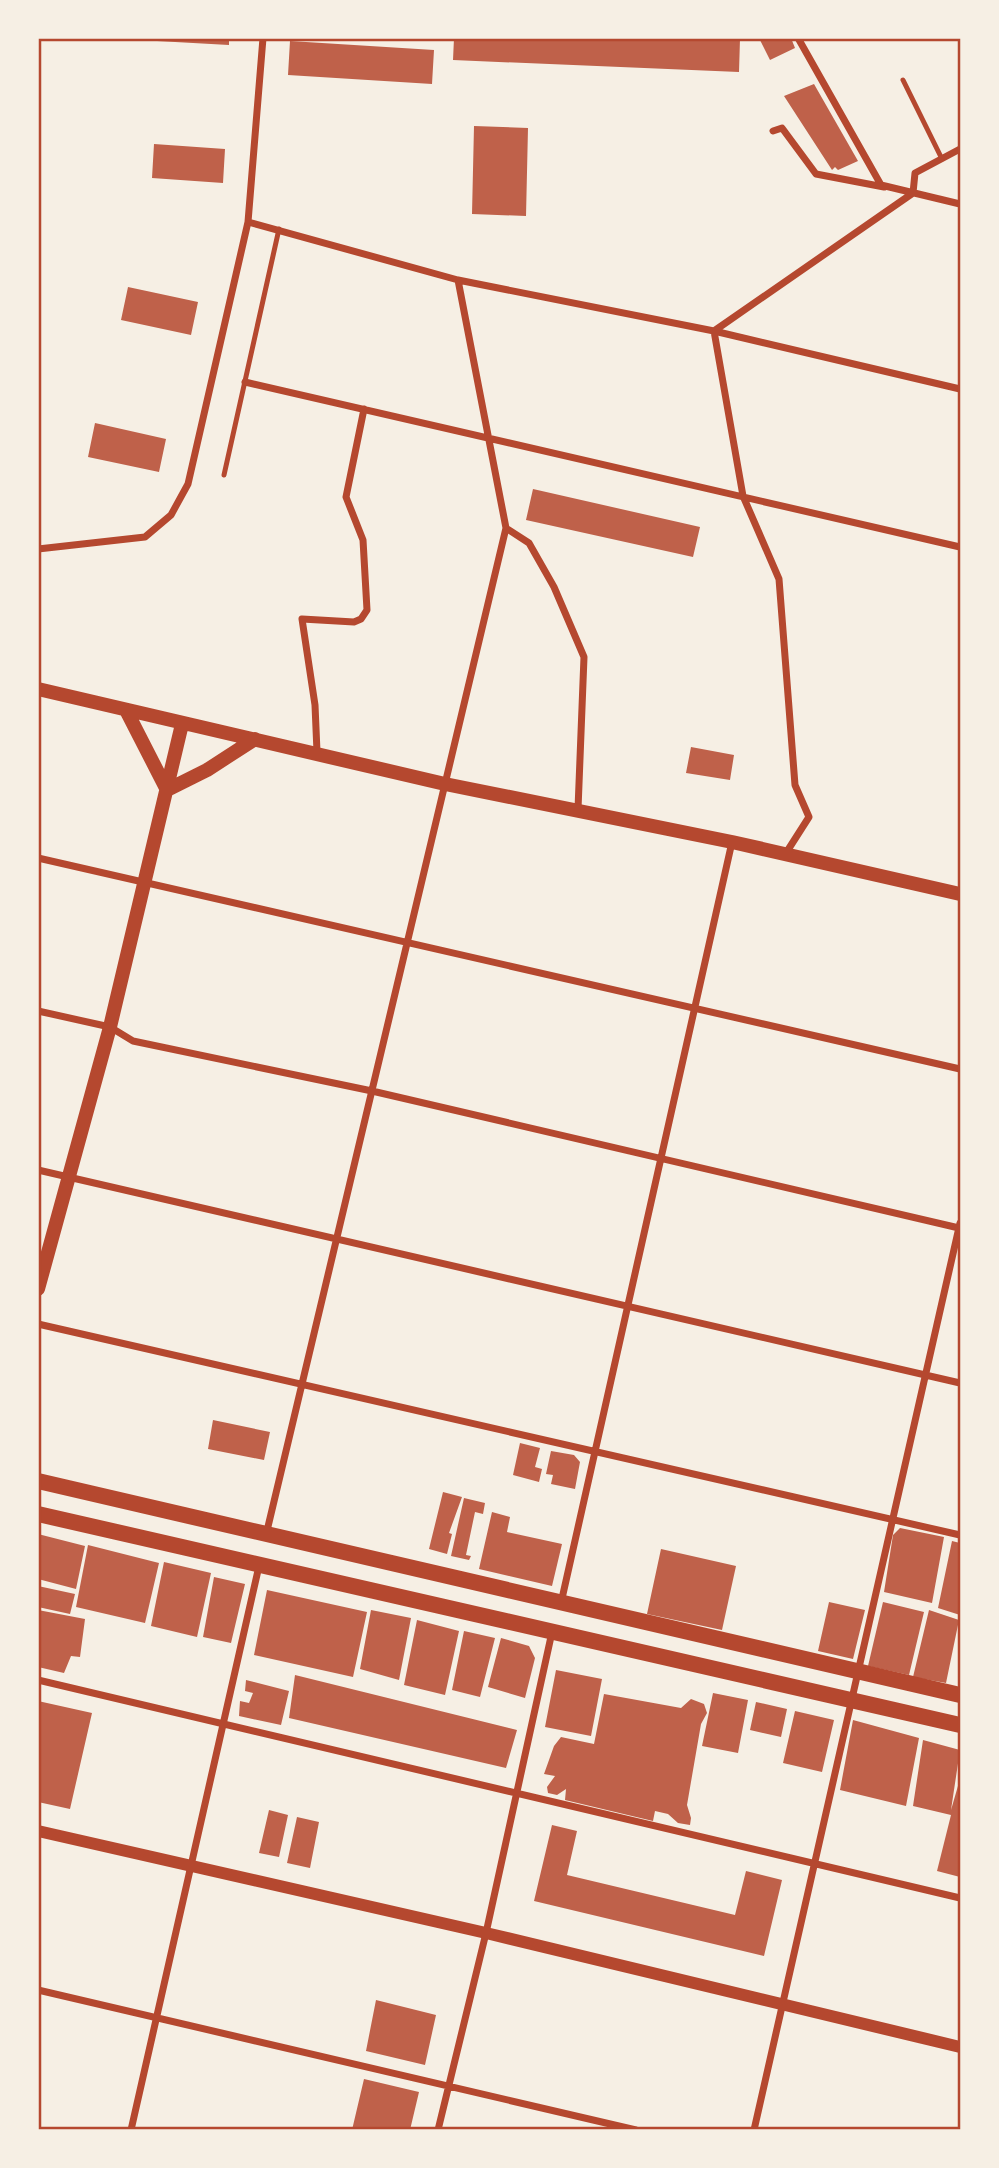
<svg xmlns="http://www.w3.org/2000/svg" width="999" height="2168" viewBox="0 0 999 2168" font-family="'PT Sans Narrow',sans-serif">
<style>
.building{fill:#bf614a}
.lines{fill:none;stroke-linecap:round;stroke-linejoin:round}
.service{stroke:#b5482f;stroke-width:5}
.minor{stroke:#b5482f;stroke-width:7}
.tertiary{stroke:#b5482f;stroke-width:12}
.secondary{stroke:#b5482f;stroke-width:14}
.primary{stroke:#b5482f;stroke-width:16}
.neatline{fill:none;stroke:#b5482f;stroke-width:2.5}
</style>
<rect width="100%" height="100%" fill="#f6efe4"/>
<path class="building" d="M 157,38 L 229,38 L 229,45 L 157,41 Z
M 454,38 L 740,39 L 739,72 L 453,60 Z
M 759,38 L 791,38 L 795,48 L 770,60 Z
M 290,41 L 434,50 L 432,84 L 288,75 Z
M 814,84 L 858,161 L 838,170 L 835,167 L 832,170 L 784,96 Z
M 474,126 L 528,128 L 526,216 L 472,214 Z
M 154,144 L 225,149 L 223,183 L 152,178 Z
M 128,287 L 198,302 L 191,335 L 121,320 Z
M 95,423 L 166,439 L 159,472 L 88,457 Z
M 533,489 L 700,527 L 693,557 L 526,520 Z
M 691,747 L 734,755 L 730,780 L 686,773 Z
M 213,1420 L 270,1432 L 264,1460 L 208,1449 Z
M 520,1443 L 540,1448 L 535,1467 L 542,1469 L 539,1482 L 513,1475 Z
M 551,1451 L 574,1455 L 580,1462 L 575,1489 L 551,1484 L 553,1475 L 546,1474 Z
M 443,1492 L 462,1497 L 449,1533 L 452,1534 L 447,1554 L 429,1549 Z
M 464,1498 L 485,1503 L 483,1514 L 475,1512 L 466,1555 L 471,1556 L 469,1560 L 451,1556 Z
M 492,1512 L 510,1517 L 507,1532 L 562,1544 L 552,1586 L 479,1569 Z
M 900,1528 L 944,1537 L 932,1603 L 884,1592 L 893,1535 Z
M 38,1534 L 85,1546 L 76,1589 L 38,1579 Z
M 952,1541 L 960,1543 L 960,1615 L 938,1608 Z
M 88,1545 L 159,1563 L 145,1623 L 76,1607 Z
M 661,1549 L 736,1566 L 722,1630 L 647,1614 Z
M 164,1562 L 211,1573 L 197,1637 L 151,1626 Z
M 214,1577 L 245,1584 L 231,1643 L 203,1637 Z
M 38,1586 L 75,1594 L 70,1614 L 38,1607 Z
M 267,1590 L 367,1612 L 353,1677 L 254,1655 Z
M 829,1602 L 865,1610 L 853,1659 L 818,1651 Z
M 883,1602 L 924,1612 L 909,1675 L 868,1666 Z
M 38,1610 L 85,1619 L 80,1657 L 71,1656 L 64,1673 L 38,1667 Z
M 371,1610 L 411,1618 L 399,1680 L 360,1669 Z
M 929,1610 L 959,1620 L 946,1683 L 913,1677 Z
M 417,1620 L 459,1631 L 445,1695 L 404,1685 Z
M 464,1631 L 495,1638 L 480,1697 L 452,1690 Z
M 501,1638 L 529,1646 L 535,1658 L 525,1698 L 488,1687 Z
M 556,1670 L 602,1679 L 591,1736 L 545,1727 Z
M 295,1675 L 517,1730 L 506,1768 L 289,1718 Z
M 246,1680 L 289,1691 L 281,1725 L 239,1716 L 240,1701 L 249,1703 L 253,1693 L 245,1691 Z
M 713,1693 L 748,1700 L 738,1753 L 702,1746 Z
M 604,1694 L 681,1708 L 691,1699 L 704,1704 L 707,1713 L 701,1724 L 687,1805 L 691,1818 L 690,1825 L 678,1823 L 668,1814 L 655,1811 L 653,1821 L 565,1800 L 566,1789 L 557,1795 L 548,1793 L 547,1787 L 555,1776 L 544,1774 L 554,1746 L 561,1737 L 594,1744 Z
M 38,1701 L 92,1713 L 70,1809 L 38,1802 Z
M 756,1702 L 787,1709 L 781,1737 L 750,1730 Z
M 795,1711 L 834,1720 L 822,1772 L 783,1763 Z
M 853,1720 L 919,1738 L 906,1806 L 840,1790 Z
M 923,1740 L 960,1750 L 951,1810 L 960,1779 L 960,1877 L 937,1871 L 951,1815 L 913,1806 Z
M 269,1810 L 288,1815 L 279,1857 L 259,1853 Z
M 297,1817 L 319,1822 L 310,1868 L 287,1863 Z
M 552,1825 L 577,1831 L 567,1875 L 735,1915 L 746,1871 L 782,1880 L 764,1956 L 534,1901 Z
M 376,2000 L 436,2015 L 425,2065 L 366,2051 Z
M 364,2079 L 419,2092 L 410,2130 L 352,2130 Z"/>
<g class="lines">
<path class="service" d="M 903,80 L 942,159
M 224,475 L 279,229"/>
<path class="minor" d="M 798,38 L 881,185 L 960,204
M 773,131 L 782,128 L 816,174 L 884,187
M 913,193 L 915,173 L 960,149
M 248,222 L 458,280 L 714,331 L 960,389
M 245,382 L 960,547
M 506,528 L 529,543 L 554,587 L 584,657 L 578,809
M 38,549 L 145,537 L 171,515 L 188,484 L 248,222 L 263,38
M 317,752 L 315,705 L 302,619 L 354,622 L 361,619 L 367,610 L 363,540 L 346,497 L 364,409
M 786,853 L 809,817 L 795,785 L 779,579 L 743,496 L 714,331 L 913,193
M 38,858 L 960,1069
M 38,1011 L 110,1027 L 133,1041 L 372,1091 L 959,1228
M 38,1170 L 960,1383
M 38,1324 L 960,1535
M 266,1535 L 506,528 L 458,280
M 561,1603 L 732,842
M 38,1680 L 960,1898
M 38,1990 L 636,2130
M 131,2130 L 259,1566
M 438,2130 L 486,1933 L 552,1632
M 754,2130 L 960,1223"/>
<path class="tertiary" d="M 38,1831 L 486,1933 L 960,2047"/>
<path class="secondary" d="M 38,689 L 445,784 L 732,842 L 960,894
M 126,710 L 167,790 L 207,770 L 255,739
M 38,1289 L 110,1027 L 182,724"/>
<path class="primary" d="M 38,1481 L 960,1695
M 38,1514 L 960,1725"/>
</g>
<rect width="999" height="2168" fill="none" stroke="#f6efe4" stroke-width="80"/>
<rect x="40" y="40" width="919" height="2088" class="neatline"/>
</svg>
